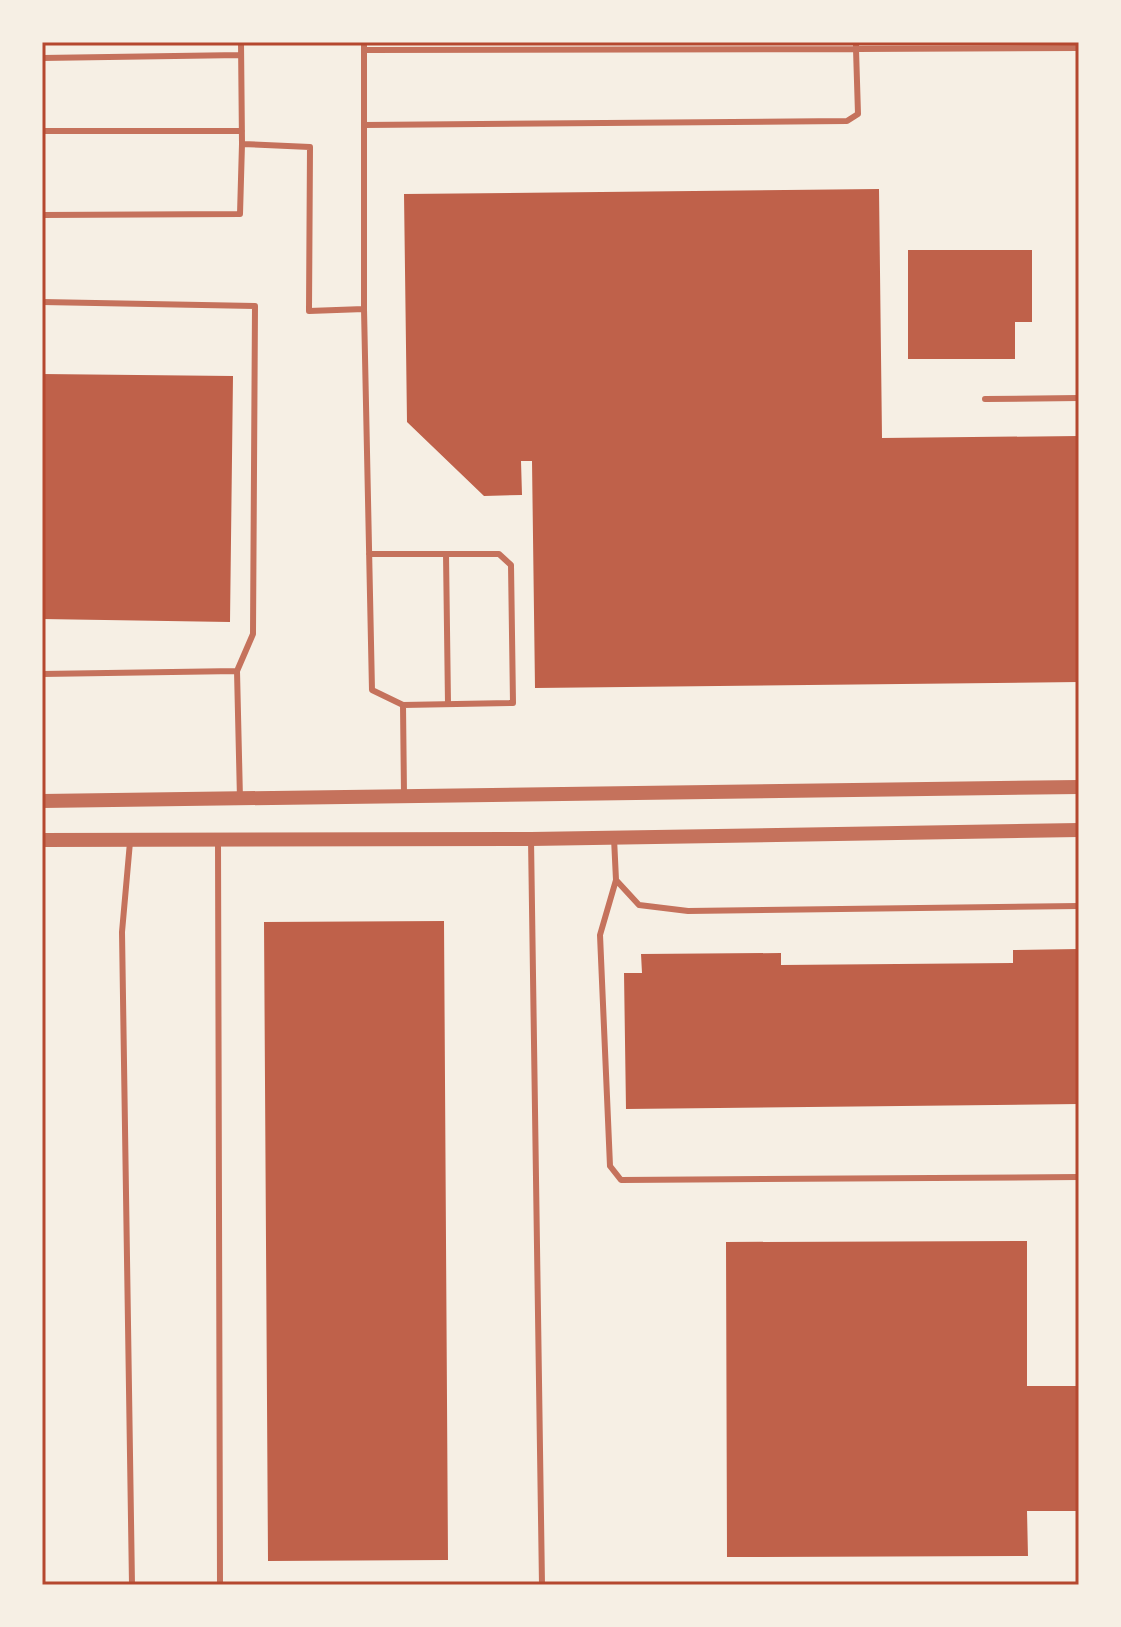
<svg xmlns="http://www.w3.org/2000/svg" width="1121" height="1627" viewBox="0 0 1121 1627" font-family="'Fira Sans Condensed',sans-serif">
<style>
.building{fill:#bf614a}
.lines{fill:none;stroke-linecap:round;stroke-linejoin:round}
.service{stroke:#c5725c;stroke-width:6}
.tertiary{stroke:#c5725c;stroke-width:14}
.neatline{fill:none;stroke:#b5482f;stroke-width:3}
</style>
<rect width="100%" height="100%" fill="#f6efe4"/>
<path class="building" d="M 879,189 L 882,438 L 1079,436 L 1079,682 L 535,688 L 532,461 L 521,461 L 522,495 L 484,496 L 407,422 L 404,194 Z
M 908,250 L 1032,250 L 1032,322 L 1015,322 L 1015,359 L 908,359 Z
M 42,374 L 233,376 L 230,622 L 42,619 Z
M 444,921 L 448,1560 L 268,1561 L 264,922 Z
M 1079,949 L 1079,1104 L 626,1109 L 624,973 L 642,973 L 641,954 L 781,953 L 781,965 L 1013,963 L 1013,950 Z
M 1027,1241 L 1027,1386 L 1079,1386 L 1079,1511 L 1027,1511 L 1028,1556 L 727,1557 L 726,1242 Z"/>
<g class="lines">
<path class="service" d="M 241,42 L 242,144
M 364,42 L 364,309 L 372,690 L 403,705 L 404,794
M 856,42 L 856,49 L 1079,48
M 364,50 L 856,49 L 858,114 L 847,121 L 364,125
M 42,58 L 241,55
M 42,131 L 242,131
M 42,215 L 240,214 L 242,144 L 310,147 L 309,311 L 364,309
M 42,302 L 255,306 L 253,634 L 237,671 L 240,799
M 985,399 L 1079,398
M 369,554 L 446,554 L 448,704
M 42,674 L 237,671
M 403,705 L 513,703 L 511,565 L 499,554 L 446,554
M 614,838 L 616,880 L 639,905 L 688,911 L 1079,906
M 531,839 L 542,1585
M 218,841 L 220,1585
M 130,842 L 122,932 L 132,1585
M 616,880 L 600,935 L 610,1166 L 621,1180 L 1079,1177"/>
<path class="tertiary" d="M 42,801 L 1079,787
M 42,840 L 531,839 L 1079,830"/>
</g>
<rect width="1121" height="1627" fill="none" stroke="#f6efe4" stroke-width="88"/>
<rect x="44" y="44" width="1033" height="1539" class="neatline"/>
</svg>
